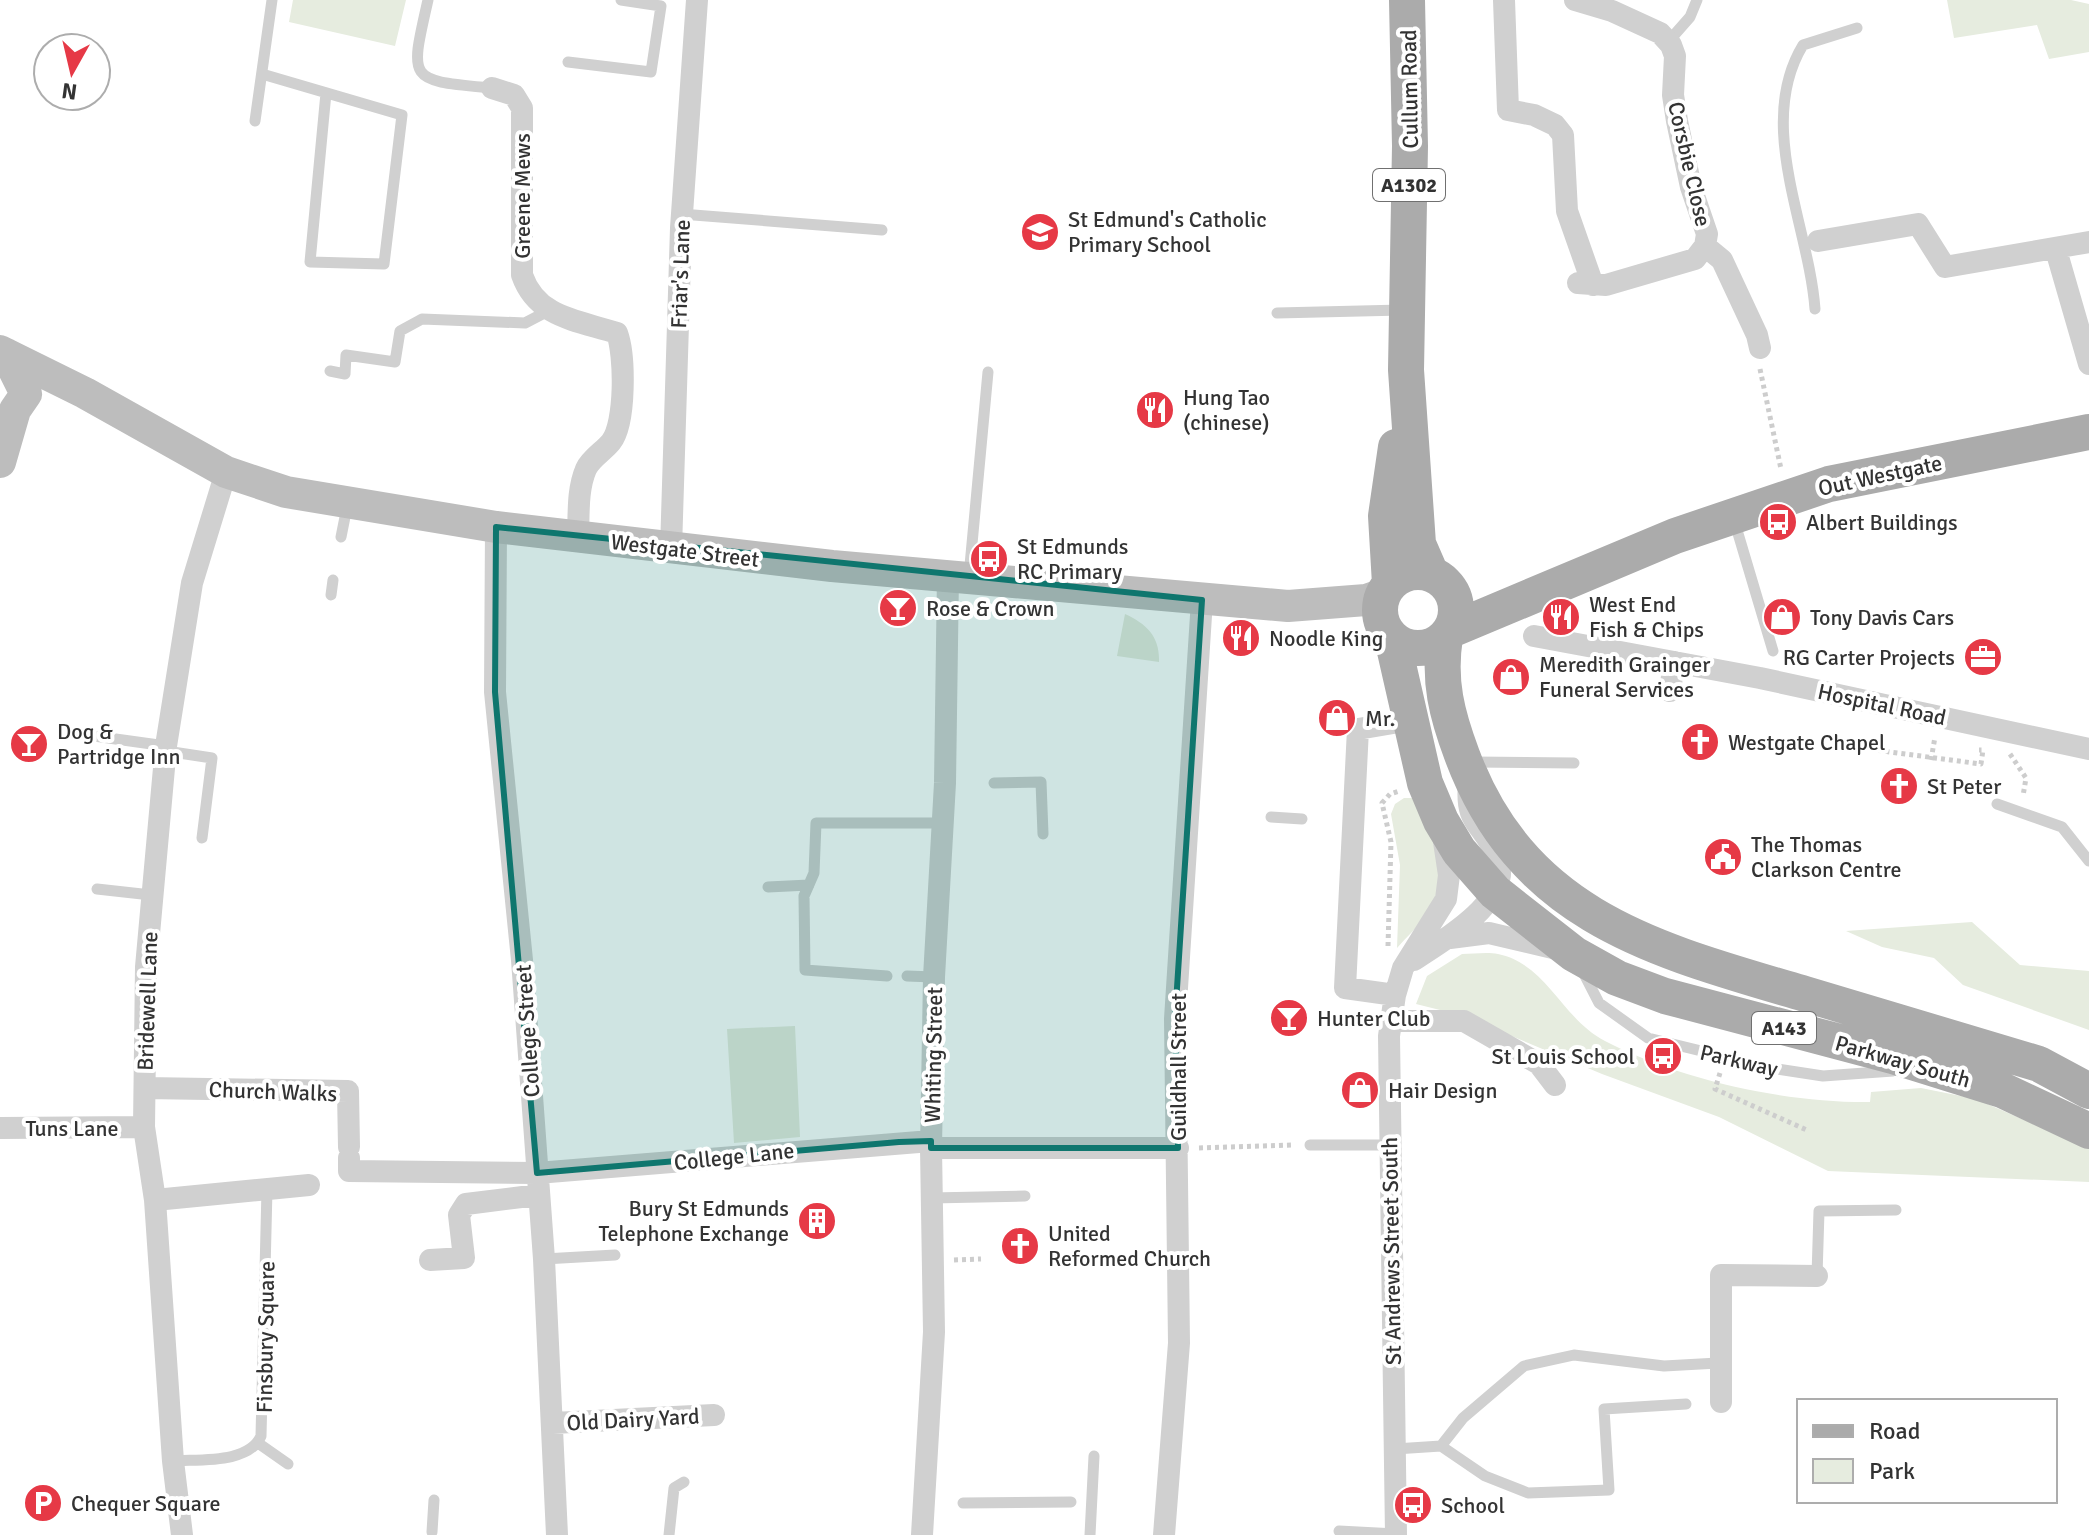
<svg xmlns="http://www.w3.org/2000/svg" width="2089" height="1535" viewBox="0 0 2089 1535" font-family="Signika,sans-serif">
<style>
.green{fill:#e6ecdf}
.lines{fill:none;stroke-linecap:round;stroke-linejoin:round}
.path{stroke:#cdcdcd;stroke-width:5;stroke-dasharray:4 4;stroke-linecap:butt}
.lane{stroke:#d0d0d0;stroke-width:11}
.street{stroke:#d0d0d0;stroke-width:22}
.secondary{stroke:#bdbdbd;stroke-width:32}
.primary{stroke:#ababab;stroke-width:36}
.marked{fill:#0f766e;fill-opacity:0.2;stroke:#0f766e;stroke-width:6;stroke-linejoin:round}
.labels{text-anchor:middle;stroke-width:8;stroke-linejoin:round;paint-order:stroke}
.shield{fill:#fff;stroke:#707070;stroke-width:2}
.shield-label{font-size:20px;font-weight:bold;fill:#333}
.street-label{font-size:22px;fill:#333;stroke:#fff}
.poi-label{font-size:22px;fill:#333;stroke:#fff;text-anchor:start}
</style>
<rect width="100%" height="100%" fill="#fff"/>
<path class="green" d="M 293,0 L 406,0 L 395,46 L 289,22 Z
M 1947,0 L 2071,0 L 2089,4 L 2089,52 L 2049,59 L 2037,25 L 1954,38 Z
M 1125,614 C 1147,624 1160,637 1159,662 L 1117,656 Z
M 1404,798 L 1412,798 C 1432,836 1454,875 1427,916 C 1418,927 1406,937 1397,948 L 1400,865 L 1391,814 L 1395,804 Z
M 1972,922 L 2020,965 L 2089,971 L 2089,1030 L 1963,985 L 1934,958 L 1882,947 L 1846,931 Z
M 1462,954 C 1473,954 1487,952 1498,954 C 1547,964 1562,1019 1605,1041 C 1680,1080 1786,1103 1870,1102 L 1871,1092 L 1921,1088 L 1976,1099 L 2089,1148 L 2089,1182 L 1828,1171 L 1719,1117 L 1602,1074 L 1464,1016 L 1416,1004 L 1427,976 Z
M 795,1026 L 800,1137 L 734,1143 L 727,1029 Z"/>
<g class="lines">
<path class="path" d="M 1760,369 L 1781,469
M 1822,743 L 1981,764 L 1983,750 L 1979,750
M 2010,754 L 2026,778 L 2023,796
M 1931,760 L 1935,737
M 1388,946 L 1391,842 L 1382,803 L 1390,794 L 1399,791
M 1720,1073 L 1715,1089 L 1809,1131
M 1199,1148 L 1293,1145
M 954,1260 L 981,1259"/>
<path class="lane" d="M 428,0 C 409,83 408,80 492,88
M 1668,42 L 1690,17 L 1697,0
M 568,62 L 651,72 L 661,6 L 621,0
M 262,74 L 402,115 L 384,264 L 310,262 L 326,93
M 255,121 L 272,0
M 681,214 L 882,230
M 1815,309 C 1809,226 1755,124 1803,45 L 1857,28
M 1277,313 L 1402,310
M 330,371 L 345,374 L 346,355 L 395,362 L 400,331 L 422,319 L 525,323 L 548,311
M 1734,520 L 1773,651
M 341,537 L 347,507
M 969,576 L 988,372
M 331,595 L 333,580
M 94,736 L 166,746
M 166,751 L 212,758 L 202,838
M 1474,762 L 1574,763
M 994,783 L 1041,782 L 1043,834
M 1997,804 L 2062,827 L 2089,861
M 1271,817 L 1302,819
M 768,887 L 809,885
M 97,889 L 151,895
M 1582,970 L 1599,1003 L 1648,1038 L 1771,1068 L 1823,1076 L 1893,1071
M 887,976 L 805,970 L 804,896 L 814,873 L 816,823 L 942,823
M 907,976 L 934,977
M 1310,1145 L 1388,1145
M 931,1198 L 1025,1196
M 544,1259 L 615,1255
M 1817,1276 L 1819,1211 L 1896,1210
M 258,1443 L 288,1464
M 1441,1446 L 1463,1418 L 1524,1366 L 1574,1355 L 1664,1366 L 1718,1363
M 1395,1449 L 1441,1446 L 1485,1476 L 1528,1493 L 1609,1490 L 1604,1409 L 1686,1404
M 173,1461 C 199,1459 249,1464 261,1436 L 267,1189
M 963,1503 L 1071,1502
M 1339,1531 L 1396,1534
M 432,1532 L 434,1500
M 669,1535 L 674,1488 L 684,1482
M 1090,1535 L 1094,1456"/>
<path class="street" d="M 1504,0 L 1508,110 L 1534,115 L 1555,125 L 1563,135 L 1567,211 L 1593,285
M 1575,0 L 1612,11 L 1660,33 L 1671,45 L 1675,56 L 1673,95 L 1677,121 L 1691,187 L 1707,234 L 1705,246 L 1695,259 L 1606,285 L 1578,283
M 492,88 L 514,95 L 522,108 L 522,275 C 537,318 577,320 617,333 C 625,355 626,423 611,442 C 604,451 591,458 586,469 C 577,490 579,515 578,537
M 1818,241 L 1918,224 L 1945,267 L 2089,242
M 1705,246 L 1722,260 L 1757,335 L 1760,348
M 2056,250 L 2089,364
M 496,527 L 495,692 L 522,960 L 544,1259 L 557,1535
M 671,549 L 681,228 L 697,0
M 1534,636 L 1760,678 L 2089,749
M 1670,691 L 1674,662
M 1450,938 L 1489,933 L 1557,949
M 1414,960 C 1443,940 1516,900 1497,856 C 1482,822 1465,825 1469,783
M 1395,995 L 1345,988 L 1358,729 L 1411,720
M 1391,1021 L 1464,1021 L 1539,1064 L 1555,1085
M 145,1088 L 348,1091 L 349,1147
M 0,1128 L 144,1127
M 931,1148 L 1178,1148
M 349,1158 L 349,1171 L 537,1173 L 931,1141
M 155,1200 L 309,1185
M 430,1260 L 464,1258 L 459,1215 L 466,1204 L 538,1195
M 1721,1402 L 1721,1275 L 1817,1276
M 553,1423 L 714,1415
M 182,1535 L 173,1461 L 155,1200 L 144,1127 L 146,967 L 166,746 L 192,583 L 226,472
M 922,1535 L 934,1332 L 931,1148 L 934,977 L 945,783 L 948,575
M 1164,1535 L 1179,1343 L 1175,1019 L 1202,600
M 1396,1535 L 1389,1036 L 1395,995 L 1403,968 L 1446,899 L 1449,875 L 1443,835"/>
<path class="secondary" d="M 0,351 L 85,393 L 226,472 L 286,492 L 496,527 L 832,566 L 1288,606 L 1366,600 L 1383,594
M 0,462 L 15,410 L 26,394 L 6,354"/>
<path class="primary" d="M 1407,0 L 1410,146 L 1406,370 L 1418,544 L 1431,574
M1380 610a38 38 0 1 1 76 0a38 38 0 1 1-76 0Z
M 1390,584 L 1386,516 L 1396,447
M 1451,630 L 1675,536 L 1829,484 L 2089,432
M 1445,637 C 1438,681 1447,715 1462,755 C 1523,918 1656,950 1805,994 C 1883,1018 1961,1041 2039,1064 L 2089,1091
M 1392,638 L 1425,783 L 1441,821 L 1459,851 L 1495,892 L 1574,954 L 1617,978 L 1665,996 L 1893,1056 L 2002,1090 L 2089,1131"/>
</g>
<path class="marked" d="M 496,527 L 1202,600 L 1175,1019 L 1178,1148 L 931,1148 L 931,1141 L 899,1142 L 537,1173 L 495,692 Z"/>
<defs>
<g id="school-disc" transform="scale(2)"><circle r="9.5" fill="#e63946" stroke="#fff"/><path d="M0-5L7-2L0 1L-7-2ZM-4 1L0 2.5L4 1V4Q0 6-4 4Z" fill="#fff"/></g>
<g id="restaurant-disc" transform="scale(2)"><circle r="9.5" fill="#e63946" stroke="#fff"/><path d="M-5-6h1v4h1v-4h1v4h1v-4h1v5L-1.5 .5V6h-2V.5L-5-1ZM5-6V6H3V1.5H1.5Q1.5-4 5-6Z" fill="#fff"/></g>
<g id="bus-disc" transform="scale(2)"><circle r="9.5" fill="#e63946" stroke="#fff"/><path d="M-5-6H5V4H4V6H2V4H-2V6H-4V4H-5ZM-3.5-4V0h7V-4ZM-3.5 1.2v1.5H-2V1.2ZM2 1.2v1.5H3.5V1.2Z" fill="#fff"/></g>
<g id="bar-disc" transform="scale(2)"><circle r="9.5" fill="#e63946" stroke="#fff"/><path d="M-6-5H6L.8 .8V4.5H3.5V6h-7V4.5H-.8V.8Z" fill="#fff"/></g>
<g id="shop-disc" transform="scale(2)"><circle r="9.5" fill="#e63946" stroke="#fff"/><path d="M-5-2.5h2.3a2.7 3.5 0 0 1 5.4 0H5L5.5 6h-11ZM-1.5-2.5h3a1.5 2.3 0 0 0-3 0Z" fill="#fff"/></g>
<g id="office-disc" transform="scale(2)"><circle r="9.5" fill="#e63946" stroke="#fff"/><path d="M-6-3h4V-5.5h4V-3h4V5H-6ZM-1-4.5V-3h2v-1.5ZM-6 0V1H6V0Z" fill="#fff"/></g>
<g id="church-disc" transform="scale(2)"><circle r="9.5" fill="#e63946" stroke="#fff"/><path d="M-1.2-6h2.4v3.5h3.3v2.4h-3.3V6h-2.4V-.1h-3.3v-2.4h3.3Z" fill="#fff"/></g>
<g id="civic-disc" transform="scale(2)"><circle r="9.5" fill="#e63946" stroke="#fff"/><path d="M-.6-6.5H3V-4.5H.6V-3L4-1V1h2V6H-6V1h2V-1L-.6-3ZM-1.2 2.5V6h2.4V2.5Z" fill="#fff"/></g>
<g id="building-disc" transform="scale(2)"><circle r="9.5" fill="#e63946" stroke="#fff"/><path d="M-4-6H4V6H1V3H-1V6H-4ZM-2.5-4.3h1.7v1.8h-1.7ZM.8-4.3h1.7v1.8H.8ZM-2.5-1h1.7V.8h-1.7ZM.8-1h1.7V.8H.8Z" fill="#fff"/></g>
<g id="parking-disc" transform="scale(2)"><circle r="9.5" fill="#e63946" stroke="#fff"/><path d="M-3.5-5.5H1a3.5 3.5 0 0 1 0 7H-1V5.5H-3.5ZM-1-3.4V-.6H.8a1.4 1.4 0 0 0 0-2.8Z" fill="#fff"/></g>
</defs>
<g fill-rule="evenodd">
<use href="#school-disc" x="1040" y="232"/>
<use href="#restaurant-disc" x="1155" y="410"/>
<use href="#bus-disc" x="1778" y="522"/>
<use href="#bus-disc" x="989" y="559"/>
<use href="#bar-disc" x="898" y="608"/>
<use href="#restaurant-disc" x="1561" y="617"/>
<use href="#shop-disc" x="1782" y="617"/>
<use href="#restaurant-disc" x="1241" y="638"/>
<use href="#office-disc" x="1983" y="657"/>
<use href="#shop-disc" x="1511" y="677"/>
<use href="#shop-disc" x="1337" y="718"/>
<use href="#church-disc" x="1700" y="742"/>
<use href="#bar-disc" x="29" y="744"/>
<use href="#church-disc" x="1899" y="786"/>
<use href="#civic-disc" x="1723" y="857"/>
<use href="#bar-disc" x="1289" y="1018"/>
<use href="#bus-disc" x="1663" y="1056"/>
<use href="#shop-disc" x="1360" y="1090"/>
<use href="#building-disc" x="817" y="1221"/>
<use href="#church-disc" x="1020" y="1246"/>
<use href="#parking-disc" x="43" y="1503"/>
<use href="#bus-disc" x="1413" y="1505"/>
</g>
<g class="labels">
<g class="shield">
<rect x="1373" y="169" width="72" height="32" rx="6"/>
<rect x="1752" y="1012" width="64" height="32" rx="6"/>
</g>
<g class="shield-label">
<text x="1409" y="192">A1302</text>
<text x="1784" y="1035">A143</text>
</g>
<g class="street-label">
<text transform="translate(1409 89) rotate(-91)" y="8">Cullum Road</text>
<text transform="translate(1690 164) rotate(77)" y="8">Corsbie Close</text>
<text transform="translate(522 196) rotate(-90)" y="8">Greene Mews</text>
<text transform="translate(680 274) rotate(-88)" y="8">Friar's Lane</text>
<text transform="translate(1880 475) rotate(-12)" y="8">Out Westgate</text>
<text transform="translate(685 550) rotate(7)" y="8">Westgate Street</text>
<text transform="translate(1882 704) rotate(12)" y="8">Hospital Road</text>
<text transform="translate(147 1001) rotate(-88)" y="8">Bridewell Lane</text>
<text transform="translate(527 1031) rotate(-94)" y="8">College Street</text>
<text transform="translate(933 1055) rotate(-89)" y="8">Whiting Street</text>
<text transform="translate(1739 1060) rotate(13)" y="8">Parkway</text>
<text transform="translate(1903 1061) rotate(16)" y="8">Parkway South</text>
<text transform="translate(1178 1067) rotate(-90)" y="8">Guildhall Street</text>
<text transform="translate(273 1091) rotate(2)" y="8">Church Walks</text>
<text x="72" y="1136">Tuns Lane</text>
<text transform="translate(734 1156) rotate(-6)" y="8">College Lane</text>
<text transform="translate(1391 1251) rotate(-91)" y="8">St Andrews Street South</text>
<text transform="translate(265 1337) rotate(-89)" y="8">Finsbury Square</text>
<text transform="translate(633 1419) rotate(-3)" y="8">Old Dairy Yard</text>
</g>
<g class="poi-label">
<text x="1068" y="227">St Edmund's Catholic<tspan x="1068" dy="25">Primary School</tspan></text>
<text x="1183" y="405">Hung Tao<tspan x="1183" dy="25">(chinese)</tspan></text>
<text x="1806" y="530">Albert Buildings</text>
<text x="1017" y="554">St Edmunds<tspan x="1017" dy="25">RC Primary</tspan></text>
<text x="1589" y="612">West End<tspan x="1589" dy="25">Fish &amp; Chips</tspan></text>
<text x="926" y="616">Rose &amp; Crown</text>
<text x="1810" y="625">Tony Davis Cars</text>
<text x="1269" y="646">Noodle King</text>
<text x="1955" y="665" text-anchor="end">RG Carter Projects</text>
<text x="1539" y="672">Meredith Grainger<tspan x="1539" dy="25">Funeral Services</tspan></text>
<text x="1365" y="726">Mr.</text>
<text x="57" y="739">Dog &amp;<tspan x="57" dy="25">Partridge Inn</tspan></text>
<text x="1728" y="750">Westgate Chapel</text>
<text x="1927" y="794">St Peter</text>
<text x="1751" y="852">The Thomas<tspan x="1751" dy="25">Clarkson Centre</tspan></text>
<text x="1317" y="1026">Hunter Club</text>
<text x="1635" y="1064" text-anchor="end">St Louis School</text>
<text x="1388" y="1098">Hair Design</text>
<text x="789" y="1216" text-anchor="end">Bury St Edmunds<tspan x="789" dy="25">Telephone Exchange</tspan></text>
<text x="1048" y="1241">United<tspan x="1048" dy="25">Reformed Church</tspan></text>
<text x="71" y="1511">Chequer Square</text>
<text x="1441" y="1513">School</text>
</g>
</g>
<rect x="1797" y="1399" width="260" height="104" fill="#ffffff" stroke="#adadad" stroke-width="2"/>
<rect x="1813" y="1425" width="40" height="12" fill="#ababab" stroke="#adadad" stroke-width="2"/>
<text x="1869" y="1439" font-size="24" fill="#333333">Road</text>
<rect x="1813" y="1459" width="40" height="24" fill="#e6ecdf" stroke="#adadad" stroke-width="2"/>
<text x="1869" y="1479" font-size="24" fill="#333333">Park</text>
<g transform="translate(72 72) rotate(188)"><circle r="38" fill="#ffffff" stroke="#adadad" stroke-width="2"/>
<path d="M0-6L14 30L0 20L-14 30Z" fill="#e63946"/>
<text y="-12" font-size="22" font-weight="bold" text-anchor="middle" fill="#333333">N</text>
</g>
</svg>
